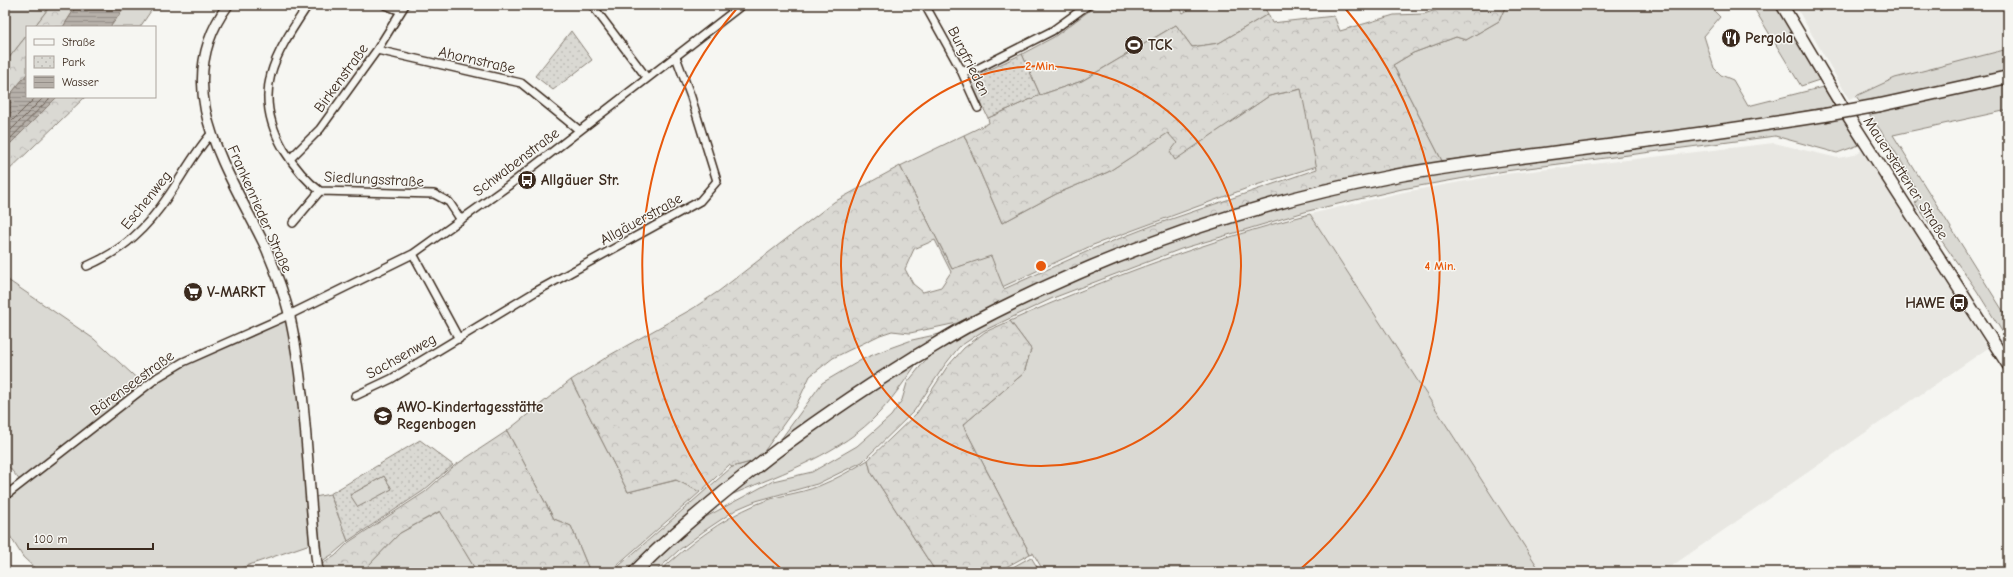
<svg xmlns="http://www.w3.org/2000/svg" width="2013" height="577" viewBox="0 0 2013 577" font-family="'Comic Neue',sans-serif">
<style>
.built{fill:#e8e7e2}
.grass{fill:#dad9d3;stroke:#8a8278}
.forest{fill:url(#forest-crowns);stroke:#8a8278;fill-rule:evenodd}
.park{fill:url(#park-dots);stroke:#8a8278;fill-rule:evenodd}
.water{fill:url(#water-rules);stroke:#857a71}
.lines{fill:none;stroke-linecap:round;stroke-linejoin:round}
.shore{stroke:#6c6056;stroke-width:1}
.minor-casing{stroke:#3b2a1e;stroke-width:10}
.tertiary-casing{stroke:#3b2a1e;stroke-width:12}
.secondary-casing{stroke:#3b2a1e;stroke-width:14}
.primary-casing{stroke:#3b2a1e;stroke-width:15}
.minor{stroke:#f6f6f2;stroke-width:7}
.tertiary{stroke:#f6f6f2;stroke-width:9}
.secondary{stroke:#f6f6f2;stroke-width:11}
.primary{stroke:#f6f6f2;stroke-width:12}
.primary-bridge-casing{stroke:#3b2a1e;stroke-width:15;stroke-linecap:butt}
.primary-bridge{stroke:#f6f6f2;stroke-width:12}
.ring{fill:none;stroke:#e8590c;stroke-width:2}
.labels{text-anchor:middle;stroke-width:3;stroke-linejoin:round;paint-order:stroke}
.poi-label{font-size:15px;font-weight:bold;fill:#3b2a1e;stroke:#f6f6f2;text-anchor:start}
.street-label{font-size:15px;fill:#3b2a1e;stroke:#f6f6f2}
.centre{fill:#e8590c;stroke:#f6f6f2;stroke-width:2}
.ring-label{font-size:12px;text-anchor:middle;font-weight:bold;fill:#e8590c;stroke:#f6f6f2;stroke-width:3;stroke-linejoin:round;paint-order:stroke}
</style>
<defs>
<pattern id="forest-crowns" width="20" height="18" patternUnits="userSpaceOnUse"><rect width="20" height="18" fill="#dad9d3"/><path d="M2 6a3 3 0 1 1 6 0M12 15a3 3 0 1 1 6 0" fill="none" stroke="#bcbab5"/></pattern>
<pattern id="park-dots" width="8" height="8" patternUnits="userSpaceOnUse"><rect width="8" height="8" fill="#dad9d3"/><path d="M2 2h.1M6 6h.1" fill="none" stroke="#bcbab5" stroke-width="1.8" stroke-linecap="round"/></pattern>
<pattern id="water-rules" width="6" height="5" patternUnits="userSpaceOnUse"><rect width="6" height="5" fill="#b6b0a9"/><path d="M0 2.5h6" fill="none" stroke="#958f89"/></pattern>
</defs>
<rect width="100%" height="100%" fill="#f6f6f2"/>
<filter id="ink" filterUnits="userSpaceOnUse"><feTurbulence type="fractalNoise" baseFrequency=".025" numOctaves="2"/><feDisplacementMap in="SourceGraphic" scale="8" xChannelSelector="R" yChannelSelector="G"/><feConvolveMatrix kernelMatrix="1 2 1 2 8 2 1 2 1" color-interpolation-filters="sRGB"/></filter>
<g filter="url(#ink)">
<path class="built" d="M 1795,5 L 2008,5 L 2008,49 L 1876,87 L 1849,99 Z
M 1774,143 L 1838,158 L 1854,155 L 1862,150 L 1988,348 L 1663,572 L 1541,572 L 1310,214 L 1404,192 L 1506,174 Z"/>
<path class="grass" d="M 5,5 L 51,5 L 34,27 L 27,27 L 27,35 L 5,63 Z
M 127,5 L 155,5 L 140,27 L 110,27 Z
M 1097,5 L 1178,5 L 1183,13 L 1196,5 L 1263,5 L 1268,14 L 1219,43 L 1192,47 L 1176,25 L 1082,81 L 1040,95 L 1022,54 L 1054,37 Z
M 1506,5 L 1708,5 L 1720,17 L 1704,36 L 1714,68 L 1721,75 L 1733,80 L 1748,106 L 1823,87 L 1859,145 L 1837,153 L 1775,136 L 1505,171 L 1402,189 L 1308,211 L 1181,249 L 1053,298 L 983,331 L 959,347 L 944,366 L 914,411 L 862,462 L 817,484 L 756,501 L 737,509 L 704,531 L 679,550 L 655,572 L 641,572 L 695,524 L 704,518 L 773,481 L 812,472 L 857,446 L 891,416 L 902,400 L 907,383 L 932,352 L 1000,314 L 1071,281 L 1196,232 L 1318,198 L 1432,174 L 1828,121 L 1821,108 L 1770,118 L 1442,161 L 1393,65 L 1413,53 L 1456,37 L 1466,40 L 1499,21 Z
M 1752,5 L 1777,5 L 1819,80 L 1801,86 Z
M 2008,49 L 2008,110 L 1893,135 L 2008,319 L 2008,341 L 1977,291 L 1915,203 L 1919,198 C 1905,160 1879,129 1856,96 L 1895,78 Z
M 1302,89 L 1317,166 L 1253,186 L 1093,245 L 1002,287 L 991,257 L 952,269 L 900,166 L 964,135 L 1002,223 L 1056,194 L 1108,172 L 1168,132 L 1177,143 L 1175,159 L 1269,96 Z
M 1310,214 L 1541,572 L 1044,572 L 1033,553 L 1030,554 L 963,425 L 1024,373 L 1031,349 L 1010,321 C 1107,278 1207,241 1310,214 Z
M 5,278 L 94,339 L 144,385 L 21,482 L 5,462 Z
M 287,318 L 296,371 L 310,544 L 229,572 L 39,572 L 23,557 L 5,528 L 5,499 L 160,379 L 185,364 Z
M 944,333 L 783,440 L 781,439 L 822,383 L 863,359 L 887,349 L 912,340 Z
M 921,357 C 906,379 891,402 872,420 C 832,458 774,476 724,498 L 792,444 Z
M 571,380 L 628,492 L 677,480 L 700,492 L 609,572 L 590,572 L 571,526 L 554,519 L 507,431 Z
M 758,460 L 679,524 L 627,572 L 612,572 L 732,467 Z
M 868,460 L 871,472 L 936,572 L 659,572 C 688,545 720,520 757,504 C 777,495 799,494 819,486 C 836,479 852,470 868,460 Z
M 384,476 L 392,489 L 358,508 L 350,495 Z
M 330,494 L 348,541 L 333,554 L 322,561 L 315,497 Z
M 441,511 L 477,572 L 362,572 L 400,533 Z
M 1031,557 L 1040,572 L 1004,572 Z"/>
<path class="forest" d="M 51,5 L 77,5 L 63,27 L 34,27 Z
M 1451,5 L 1506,5 L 1499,21 L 1466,40 L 1456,37 L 1413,53 L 1393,65 L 1442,161 L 1317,188 L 1008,300 L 957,323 L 910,333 L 892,331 L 880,335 L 833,358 L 810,376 L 795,408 L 758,460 L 732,467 L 729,465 L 700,492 L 676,480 L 628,492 L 571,380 L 610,355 L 692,309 L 719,291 L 834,202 L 900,166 L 952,269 L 991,256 L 1004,289 L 1095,248 L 1154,225 L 1317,169 L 1301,89 L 1269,96 L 1175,160 L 1170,152 L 1177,143 L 1168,133 L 1108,172 L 1056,194 L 1002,223 L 964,135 L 989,123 L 988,118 L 1040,95 L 1082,81 L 1176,25 L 1192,47 L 1219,43 L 1268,14 L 1272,23 L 1334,16 L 1340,31 L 1394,15 L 1424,14 ZM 935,240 L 951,272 L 941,287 L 923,292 L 913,284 L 905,269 L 914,249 Z
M 27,35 L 27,74 L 5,101 L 5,63 Z
M 57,97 L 85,97 L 5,174 L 5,149 Z
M 1010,321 L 1031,349 L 1024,373 L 963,425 L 1030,554 L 997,572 L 936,572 L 871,472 L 868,460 L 917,413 L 947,367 L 964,348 L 985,332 Z
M 507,431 L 554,519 L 571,526 L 590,572 L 514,572 L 513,569 L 504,572 L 477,572 L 440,511 L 400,533 L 362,572 L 323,572 L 322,564 L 335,556 L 349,542 L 425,492 L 454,466 Z"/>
<path class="park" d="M 571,31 L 592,60 L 553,90 L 535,76 Z
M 1022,54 L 1040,95 L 988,118 L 970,79 Z
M 420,440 L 453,465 L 423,491 L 348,541 L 330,494 ZM 384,476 L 392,489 L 358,507 L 350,495 Z"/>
<path class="water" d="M 77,5 L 127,5 L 110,27 L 63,27 Z
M 27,74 L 27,97 L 57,97 L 5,149 L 5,101 Z"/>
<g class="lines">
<path class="shore" d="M 5,128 L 36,97
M 5,136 L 44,97
M 5,144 L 51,97"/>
<g class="minor-casing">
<path id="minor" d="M 308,5 C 275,55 250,92 284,150 C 294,166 305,180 320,191 L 434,194 L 449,202 L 461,220
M 385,5 L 401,11
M 592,5 L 647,78
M 925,5 L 960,68 L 978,108
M 377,50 L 521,83 L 579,130
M 960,68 L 967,71 L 973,71 L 1052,31 L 1088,5
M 290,159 L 320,129 L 377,50 L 405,5
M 293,223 L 320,191
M 413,254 L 459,339
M 87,266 C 124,250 147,228 169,195 C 183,175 194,153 211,134
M 355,396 L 391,379 L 535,292 L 700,201 L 717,181 L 691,97 L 676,57
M 5,496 L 158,377 L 183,362 L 289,315 L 413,254 L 508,186 L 742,5"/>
</g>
<g class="tertiary-casing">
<path id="tertiary" d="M 228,5 C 167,88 229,171 266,248 C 274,267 285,297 290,317 C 308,401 307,487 318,572"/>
</g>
<g class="secondary-casing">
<path id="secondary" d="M 1782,5 L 1845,111 L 2008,365"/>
</g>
<g class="primary-casing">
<path id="primary" d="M 1880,105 L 2008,77
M 635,572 C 670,536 709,504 748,473 C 802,430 857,393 915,357 C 934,346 952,334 971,324 C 1100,256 1241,206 1384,178 C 1442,166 1501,160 1559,152 C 1648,141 1737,129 1825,115"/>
</g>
<use href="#minor" class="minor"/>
<use href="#tertiary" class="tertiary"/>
<use href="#secondary" class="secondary"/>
<use href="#primary" class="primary"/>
<g class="primary-bridge-casing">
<path id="primary-bridge" d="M 1825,115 L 1880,105"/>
</g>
<use href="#primary-bridge" class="primary-bridge"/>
</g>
</g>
<g class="ring">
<circle cx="1041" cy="266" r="200"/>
<path d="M785 572A399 399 0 0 1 738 7M1344 7A399 399 0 0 1 1297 572"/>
</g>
<defs>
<g id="restaurant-disc" transform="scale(1)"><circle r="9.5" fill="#3b2a1e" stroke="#f6f6f2"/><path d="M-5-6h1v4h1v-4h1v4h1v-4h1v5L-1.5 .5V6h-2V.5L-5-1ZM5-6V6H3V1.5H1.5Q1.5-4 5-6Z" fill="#fff"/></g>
<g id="stadium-disc" transform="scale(1)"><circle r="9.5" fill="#3b2a1e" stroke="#f6f6f2"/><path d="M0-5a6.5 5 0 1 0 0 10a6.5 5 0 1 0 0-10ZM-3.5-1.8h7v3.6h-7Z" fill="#fff"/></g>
<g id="bus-disc" transform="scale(1)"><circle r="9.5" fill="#3b2a1e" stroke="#f6f6f2"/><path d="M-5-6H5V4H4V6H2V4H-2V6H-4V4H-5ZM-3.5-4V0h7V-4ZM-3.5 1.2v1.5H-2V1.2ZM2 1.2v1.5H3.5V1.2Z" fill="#fff"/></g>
<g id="supermarket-disc" transform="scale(1)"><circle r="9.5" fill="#3b2a1e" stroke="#f6f6f2"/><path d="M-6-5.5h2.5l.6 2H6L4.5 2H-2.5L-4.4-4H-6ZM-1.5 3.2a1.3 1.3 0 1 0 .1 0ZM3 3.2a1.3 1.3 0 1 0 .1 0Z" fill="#fff"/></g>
<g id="school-disc" transform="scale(1)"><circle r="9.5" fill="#3b2a1e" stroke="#f6f6f2"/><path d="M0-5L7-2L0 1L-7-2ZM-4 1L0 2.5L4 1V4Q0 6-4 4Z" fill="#fff"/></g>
</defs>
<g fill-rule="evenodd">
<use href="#restaurant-disc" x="1731" y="38"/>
<use href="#stadium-disc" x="1134" y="45"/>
<use href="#bus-disc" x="527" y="180"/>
<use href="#supermarket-disc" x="193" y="292"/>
<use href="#bus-disc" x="1959" y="303"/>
<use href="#school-disc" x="383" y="416"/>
</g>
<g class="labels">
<g class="poi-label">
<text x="1745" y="43">Pergola</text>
<text x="1148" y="50">TCK</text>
<text x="541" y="185">Allgäuer Str.</text>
<text x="207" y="297">V-MARKT</text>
<text x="1945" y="308" text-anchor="end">HAWE</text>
<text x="397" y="412">AWO-Kindertagesstätte<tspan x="397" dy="17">Regenbogen</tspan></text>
</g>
<g class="street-label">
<text transform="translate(477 60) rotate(13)" y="5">Ahornstraße</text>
<text transform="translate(969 61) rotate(63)" y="5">Burgfrieden</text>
<text transform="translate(341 78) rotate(-54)" y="5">Birkenstraße</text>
<text transform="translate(516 162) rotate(-37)" y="5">Schwabenstraße</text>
<text transform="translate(1906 178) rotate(57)" y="5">Mauerstettener Straße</text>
<text transform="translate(374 179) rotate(3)" y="5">Siedlungsstraße</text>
<text transform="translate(146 200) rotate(-51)" y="5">Eschenweg</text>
<text transform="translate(260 209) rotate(66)" y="5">Frankenrieder Straße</text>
<text transform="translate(641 219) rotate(-29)" y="5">Allgäuerstraße</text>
<text transform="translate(401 356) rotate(-29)" y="5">Sachsenweg</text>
<text transform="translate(132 383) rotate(-36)" y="5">Bärenseestraße</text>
</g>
</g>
<circle cx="1041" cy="266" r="6" class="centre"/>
<g class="ring-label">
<text x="1041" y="70">2 Min.</text>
<text x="1440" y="270">4 Min.</text>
</g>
<rect width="2013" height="577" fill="none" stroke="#f6f6f2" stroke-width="20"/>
<rect x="10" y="10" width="1993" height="557" fill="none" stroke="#3b2a1e" stroke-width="1.5" filter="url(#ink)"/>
<rect x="26" y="26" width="130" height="72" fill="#f6f6f2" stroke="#aba49d"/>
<rect x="34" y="39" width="20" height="6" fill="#f6f6f2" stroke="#aba49d"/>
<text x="62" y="46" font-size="12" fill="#3b2a1e">Straße</text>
<rect x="34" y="56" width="20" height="12" fill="url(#park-dots)" stroke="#aba49d"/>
<text x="62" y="66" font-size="12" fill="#3b2a1e">Park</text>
<rect x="34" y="76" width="20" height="12" fill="url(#water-rules)" stroke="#aba49d"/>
<text x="62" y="86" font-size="12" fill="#3b2a1e">Wasser</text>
<path d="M28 543v6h125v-6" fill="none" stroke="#3b2a1e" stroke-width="2"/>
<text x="34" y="543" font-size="12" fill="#3b2a1e" stroke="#f6f6f2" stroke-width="3" paint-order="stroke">100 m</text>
</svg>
